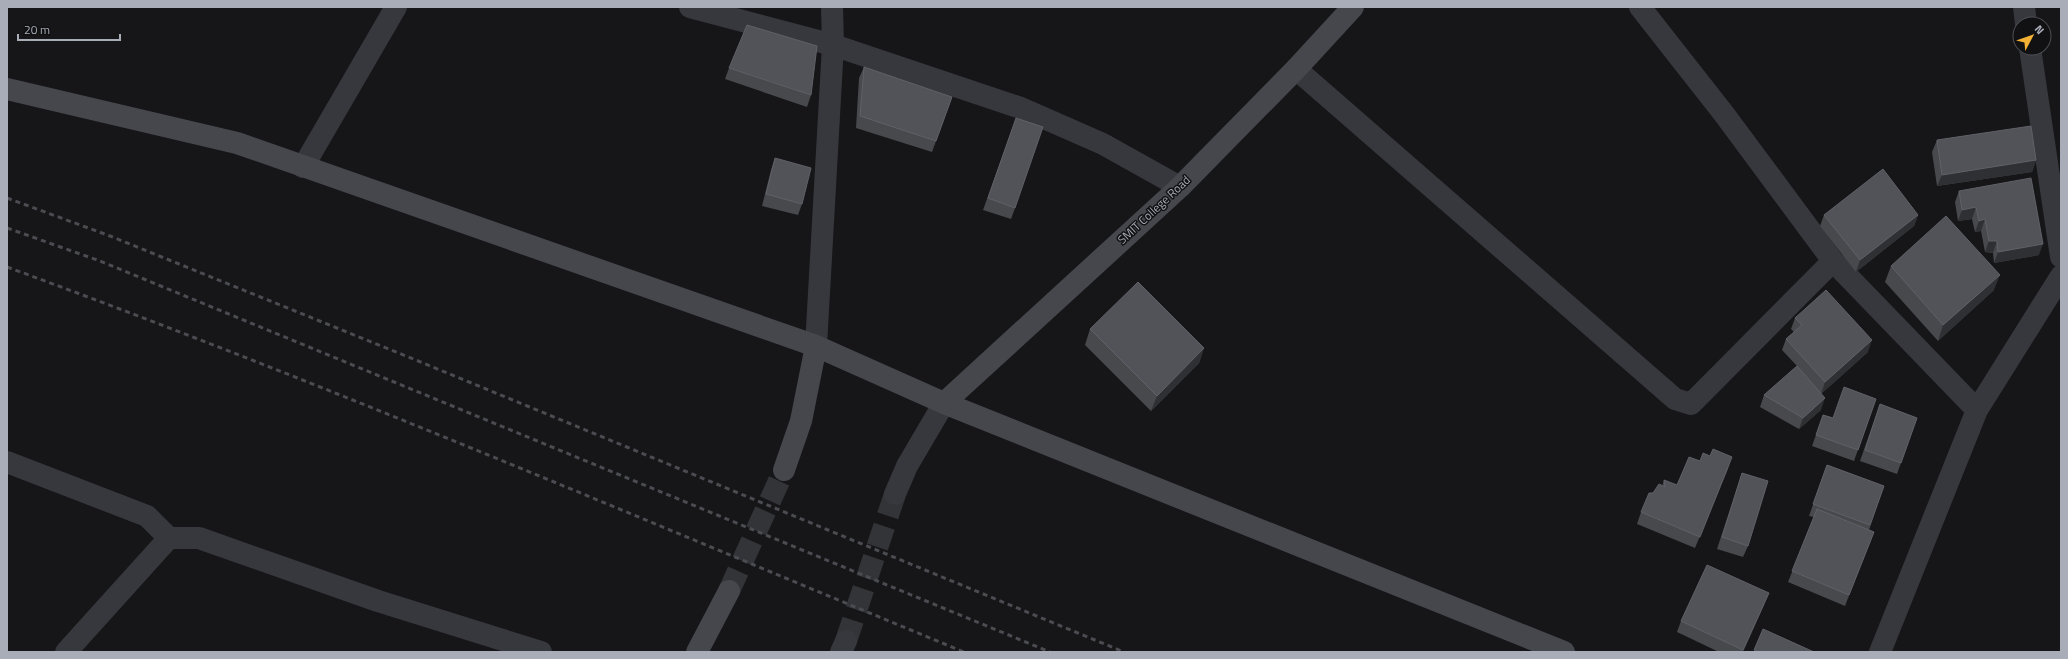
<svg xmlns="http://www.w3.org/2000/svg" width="2068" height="659" viewBox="0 0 2068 659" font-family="'Titillium Web',sans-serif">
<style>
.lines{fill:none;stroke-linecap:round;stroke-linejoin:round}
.tertiary-tunnel{stroke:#333438;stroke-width:22;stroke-dasharray:22 11;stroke-linecap:butt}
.secondary-tunnel{stroke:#333438;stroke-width:22;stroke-dasharray:22 11;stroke-linecap:butt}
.minor{stroke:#37383d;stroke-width:22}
.tertiary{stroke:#37383d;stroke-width:22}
.secondary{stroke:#45474d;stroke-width:22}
.rail{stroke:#4a4c52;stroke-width:3;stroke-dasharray:5 4;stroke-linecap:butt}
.wall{fill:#47494d}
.shaded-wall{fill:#2f3033}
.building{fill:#525359;stroke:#5f6168}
.labels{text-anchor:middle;stroke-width:3;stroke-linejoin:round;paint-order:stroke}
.street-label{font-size:12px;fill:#a8adb8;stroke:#111113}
</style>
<rect width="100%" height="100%" fill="#161618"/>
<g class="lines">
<path class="tertiary-tunnel" d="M 846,641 L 895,494"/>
<path class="secondary-tunnel" d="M 729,591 L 784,470"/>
<path class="minor" d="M 690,7 L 833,45 L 1021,108 L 1103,144 L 1180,187
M 1640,7 L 1724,114 L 1833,261 L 1977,410
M 2024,7 L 2026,24
M 2030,48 L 2061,257
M 1296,69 L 1675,399 L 1691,404 L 1833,261
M 303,167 L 396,7
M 816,346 L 833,45 L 832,7
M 7,462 L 147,516 L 169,538 L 199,538 L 378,601 L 541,652
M 66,652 L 169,538
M 1880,652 L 1977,410 L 2061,276"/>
<path class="tertiary" d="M 895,494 L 907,466 L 944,403
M 841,652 L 846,641"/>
<path class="secondary" d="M 7,89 L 237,143 L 816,346 L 944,403 L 1564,652
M 944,403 L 1180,187 L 1296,69 L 1353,7
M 784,470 L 801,421 L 816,346
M 697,652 L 729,591"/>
<path class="rail" d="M 7,198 L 110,236 L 406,356 L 1124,652
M 7,228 L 100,261 L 1050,652
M 7,267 C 330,385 646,521 964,652"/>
</g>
<path class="wall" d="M 864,67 L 952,97 L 932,152 L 856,128 L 859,78 Z
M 729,68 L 811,95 L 807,107 L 725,79 Z
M 1016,118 L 1015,208 L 1011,219 L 983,210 Z
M 1937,140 L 2036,160 L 2032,172 L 1937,186 L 1932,152 Z
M 775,158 L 802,204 L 798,215 L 762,206 L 771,170 Z
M 1959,191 L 2039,255 L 1994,263 L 1993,253 L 1985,252 L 1981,231 L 1975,232 L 1972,219 L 1958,221 L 1955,202 Z
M 1824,215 L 1918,215 L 1914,226 L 1856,272 L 1820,226 Z
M 1891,266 L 1994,290 L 1938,341 L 1885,282 Z
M 1795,318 L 1868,352 L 1821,394 L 1821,410 L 1799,429 L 1760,407 L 1764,395 L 1797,366 L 1782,350 L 1786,339 L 1794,332 L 1791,329 Z
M 1090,329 L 1204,348 L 1199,363 L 1151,411 L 1085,345 Z
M 1876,399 L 1854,461 L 1812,446 L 1823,415 L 1833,418 Z
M 1880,404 L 1917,418 L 1897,474 L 1860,461 Z
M 1700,461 L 1728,469 L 1695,548 L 1637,524 L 1641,512 L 1653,493 L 1662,486 L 1664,480 L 1677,485 Z
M 1827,465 L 1884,486 L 1869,530 L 1874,532 L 1845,606 L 1788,582 L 1814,517 L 1809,516 Z
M 1742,473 L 1748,546 L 1743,557 L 1717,549 Z
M 1764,605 L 1743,652 L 1719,652 L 1677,632 L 1681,621 Z"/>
<path class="shaded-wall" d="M 2036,160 L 2032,172 L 1937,186 L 1942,175 Z
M 1976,207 L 1972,219 L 1958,221 L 1962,210 Z
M 1918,215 L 1914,226 L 1856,272 L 1860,260 Z
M 1985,219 L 1981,231 L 1975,232 L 1979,221 Z
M 1989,241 L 1997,241 L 1993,253 L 1985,252 Z
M 2043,244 L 2039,255 L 1994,263 L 1998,252 Z
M 2000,275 L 1994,290 L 1938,341 L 1943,325 Z
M 1872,340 L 1868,352 L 1821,394 L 1825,382 Z
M 1204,348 L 1199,363 L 1151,411 L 1157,396 Z
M 1825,398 L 1821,410 L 1799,429 L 1803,418 Z
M 1732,457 L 1728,469 L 1695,548 L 1700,537 Z
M 1874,532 L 1870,543 L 1845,606 L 1849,595 Z
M 1769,593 L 1764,605 L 1743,652 L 1742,652 Z"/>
<path class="building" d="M 747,25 L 817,46 L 811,95 L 729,68 Z
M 864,67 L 952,97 L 936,141 L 860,116 Z
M 1016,118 L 1043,127 L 1015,208 L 988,198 Z
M 2031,126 L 2036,160 L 1942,175 L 1937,140 Z
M 775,158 L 811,168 L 802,204 L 766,194 Z
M 1883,169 L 1918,215 L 1860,260 L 1824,215 Z
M 2031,178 L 2043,244 L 1998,252 L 1997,241 L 1989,241 L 1985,219 L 1979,221 L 1976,207 L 1962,210 L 1959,191 Z
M 1946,216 L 2000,275 L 1943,325 L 1891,266 Z
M 1138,282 L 1204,348 L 1157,396 L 1090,329 Z
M 1826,290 L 1872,340 L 1825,382 L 1786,339 L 1802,325 L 1795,318 Z
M 1797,366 L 1825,398 L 1803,418 L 1764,395 Z
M 1844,387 L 1876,399 L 1858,450 L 1816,435 L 1823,415 L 1833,418 Z
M 1880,404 L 1917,418 L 1901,463 L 1865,450 Z
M 1713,449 L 1732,457 L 1700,537 L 1641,512 L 1649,493 L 1653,493 L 1659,484 L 1665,487 L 1664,480 L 1677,485 L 1689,457 L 1700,461 L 1703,453 L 1710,456 Z
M 1827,465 L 1884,486 L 1870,525 L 1813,504 Z
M 1742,473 L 1768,481 L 1748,546 L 1722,537 Z
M 1817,509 L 1874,532 L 1849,595 L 1792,571 Z
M 1707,565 L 1769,593 L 1743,650 L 1681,621 Z
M 1763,629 L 1814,652 L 1759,652 L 1754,650 Z"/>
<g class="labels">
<g class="street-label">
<text transform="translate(1154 210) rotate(-43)" y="4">SMIT College Road</text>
</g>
</g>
<rect width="2068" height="659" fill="none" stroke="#a8adb8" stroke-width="16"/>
<g transform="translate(2032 36) rotate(49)"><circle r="19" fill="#111113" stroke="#4d4f55"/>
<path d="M0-3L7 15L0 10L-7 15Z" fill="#f2b134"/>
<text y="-6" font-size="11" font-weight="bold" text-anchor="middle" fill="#a8adb8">N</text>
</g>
<path d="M18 34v6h102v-6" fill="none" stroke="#a8adb8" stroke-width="2"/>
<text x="24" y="34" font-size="12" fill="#a8adb8" stroke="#111113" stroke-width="3" paint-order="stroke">20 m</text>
</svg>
